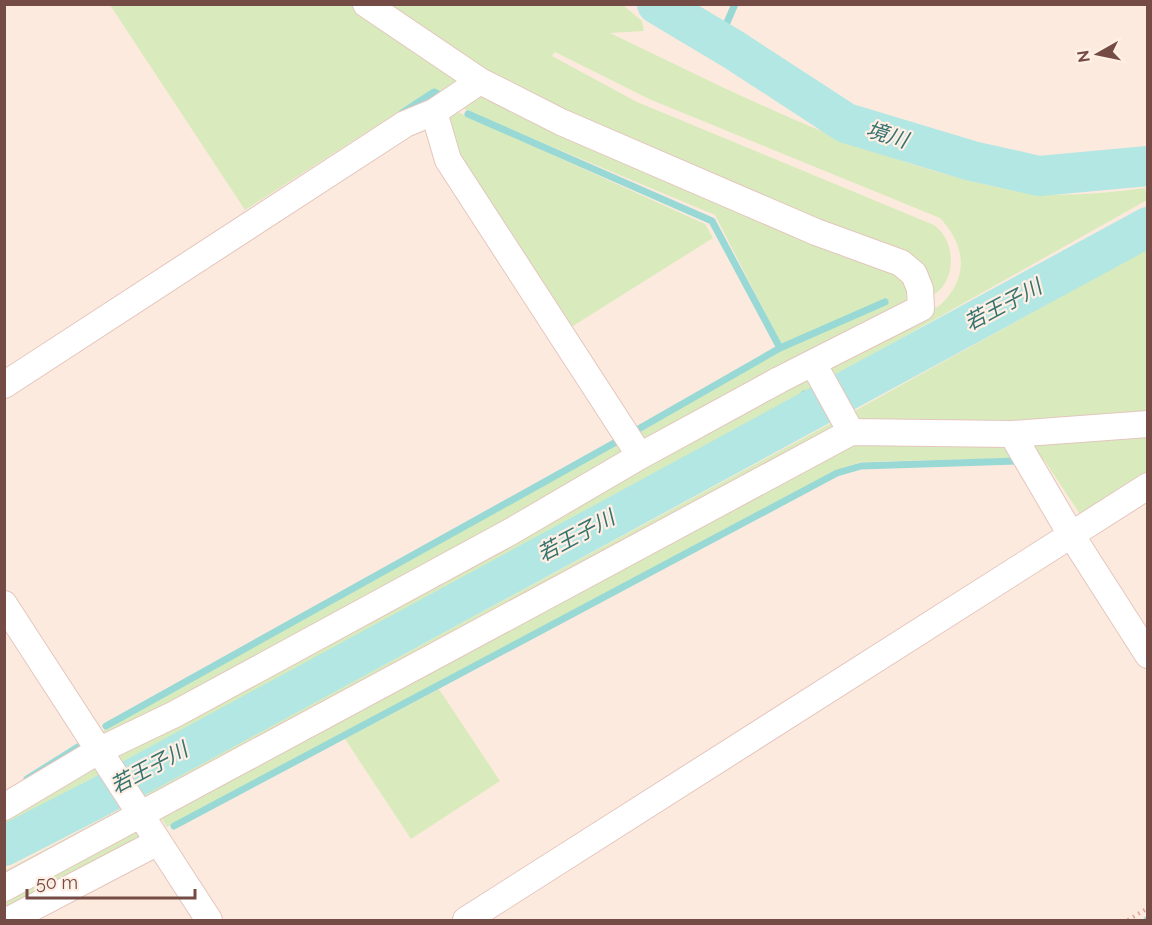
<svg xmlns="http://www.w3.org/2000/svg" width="1152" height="925" viewBox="0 0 1152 925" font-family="Raleway,'Noto Sans JP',sans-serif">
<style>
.green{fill:#d9ebbd}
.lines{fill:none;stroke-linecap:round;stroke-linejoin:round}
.stream{stroke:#98d9d5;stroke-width:7}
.river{stroke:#b2e7e3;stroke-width:40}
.street-casing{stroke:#e3c6bd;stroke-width:28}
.path{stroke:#d8a398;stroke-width:4;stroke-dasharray:1.5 4.5;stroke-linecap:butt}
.street{stroke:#fff;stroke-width:26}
.labels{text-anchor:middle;stroke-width:4.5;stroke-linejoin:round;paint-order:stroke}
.water-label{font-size:21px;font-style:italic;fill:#367470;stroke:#ffefe5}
</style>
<rect width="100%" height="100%" fill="#fdeade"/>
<path class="green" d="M 110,5 L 350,5 L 459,72 L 460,85 L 445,95 L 434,89 L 245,210 Z
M 386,5 L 623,5 L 642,21 L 644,31 L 610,33 C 723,87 834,145 956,177 C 984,184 1015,193 1045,194 C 1079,196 1112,192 1145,188 L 1147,200 L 829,379 L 827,364 L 939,306 C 969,279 967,247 940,218 L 649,99 L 555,52 L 552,56 L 637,102 L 934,225 C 959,243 956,288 927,298 L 924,276 L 803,217 L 529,97 Z
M 483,91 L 910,280 L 909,305 L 645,445 L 633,436 L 777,352 L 886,304 L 886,299 L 781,344 L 715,215 L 469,112 L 456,103 Z
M 449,108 L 705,224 L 713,238 L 565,331 L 446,141 Z
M 1147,249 L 1147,415 L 1104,421 L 856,423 L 849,414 Z
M 808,373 L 818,386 L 118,765 L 112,756 Z
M 837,420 L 839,426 L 144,805 L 140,797 Z
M 1147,432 L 1147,475 L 1082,517 L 1044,460 L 1036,459 L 1028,437 Z
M 624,440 L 629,456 L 102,739 L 99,733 Z
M 862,441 L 1005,445 L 1019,458 L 860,462 L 834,471 L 167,827 L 159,815 L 841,445 Z
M 439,689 L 500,781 L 411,839 L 345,739 Z
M 96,764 L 102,773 L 5,826 L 5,813 Z
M 124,807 L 130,815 L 5,881 L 5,871 Z
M 140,829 L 144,838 L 5,908 L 5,898 Z"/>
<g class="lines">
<path class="stream" d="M 719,41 L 735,4
M 402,113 L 434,92 L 438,94
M 468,114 L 712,221 L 780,348
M 804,394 L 812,409
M 635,431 L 780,348 L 885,302
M 106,726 L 616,442
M 27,779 L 78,747
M 174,826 L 837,473 L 861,466 L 1017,461
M 1147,920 L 1148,920"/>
<path class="river" d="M 657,4 L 734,50 L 846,123 L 972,161 L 1039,176 L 1148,166
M 4,846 L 92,801 L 1148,227"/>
<g class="street-casing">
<path id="street" d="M 434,112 L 448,160 L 640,456
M 813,363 L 851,432 L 1012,434 L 1070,533 L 1148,655
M 4,385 L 405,124 L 434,112 L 480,81
M 1012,434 L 1148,424
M 4,604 L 209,920
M 4,807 L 98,751 L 175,714 L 510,532 L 640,456 L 779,380 L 921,308 L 920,289 L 914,274 L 901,263 L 816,232 L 561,122 L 480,81 L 366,4
M 4,888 L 851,432
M 9,920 L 158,842
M 466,920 L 1148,486"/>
</g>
<path class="path" d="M 1128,920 L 1148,908"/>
<use href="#street" class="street"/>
</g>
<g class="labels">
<g class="water-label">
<text transform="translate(887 135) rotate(17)" y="7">境川</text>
<text transform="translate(1003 305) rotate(-28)" y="7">若王子川</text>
<text transform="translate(576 536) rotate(-28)" y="7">若王子川</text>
<text transform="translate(149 768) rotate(-28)" y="7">若王子川</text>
</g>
</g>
<rect width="1152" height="925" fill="none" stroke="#744c45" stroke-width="12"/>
<g transform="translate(1098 54) rotate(261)" stroke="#ffefe5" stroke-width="4.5" paint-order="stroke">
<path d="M0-4.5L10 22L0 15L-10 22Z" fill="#744c45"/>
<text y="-9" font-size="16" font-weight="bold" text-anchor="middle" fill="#744c45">N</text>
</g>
<path d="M27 889v9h168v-9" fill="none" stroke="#744c45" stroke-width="3"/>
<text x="36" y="889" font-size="18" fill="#744c45" stroke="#ffefe5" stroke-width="4.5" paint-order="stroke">50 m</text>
</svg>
